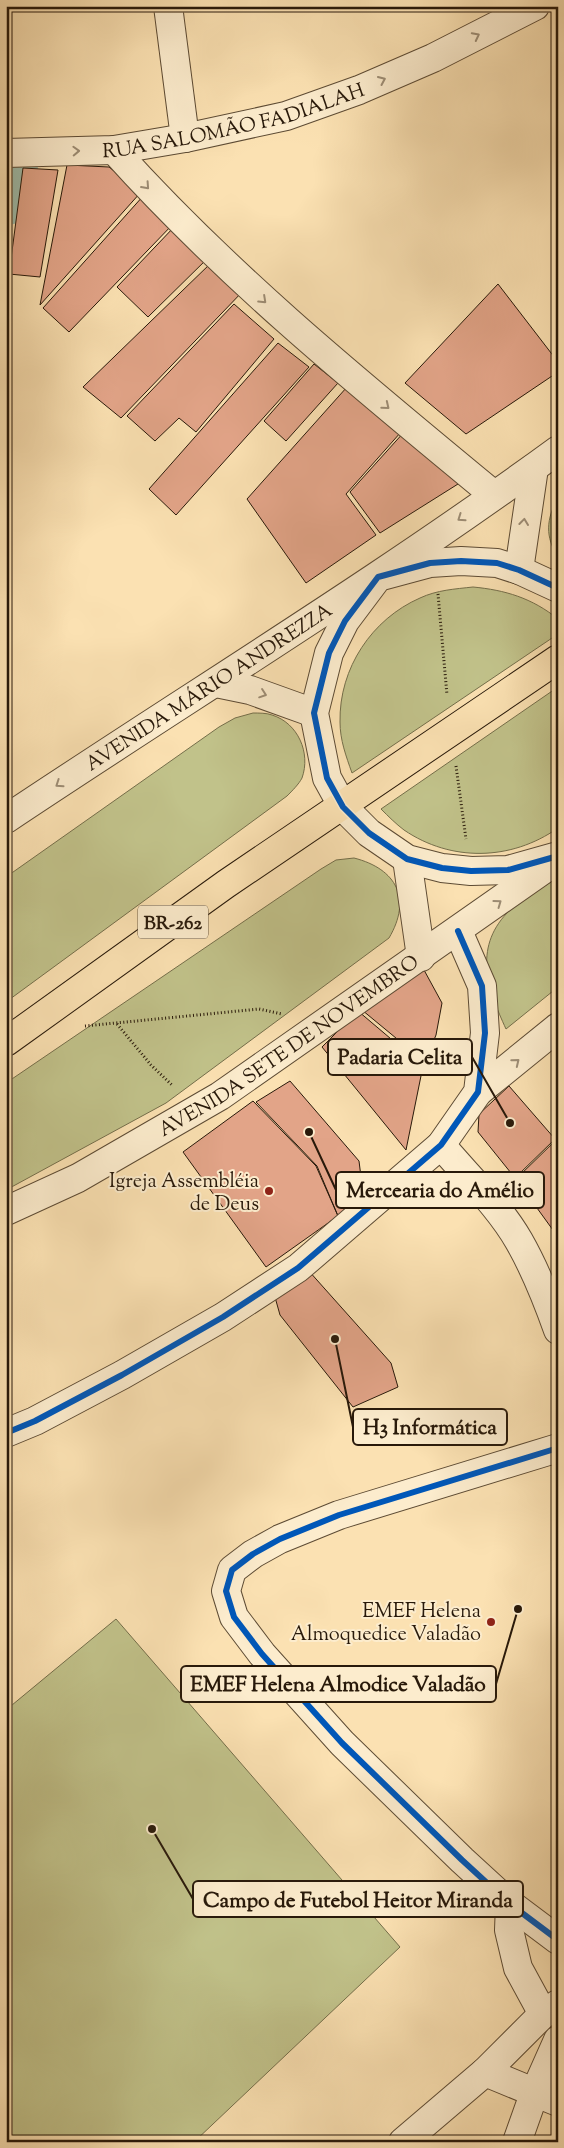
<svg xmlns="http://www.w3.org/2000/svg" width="564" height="2148" viewBox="0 0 564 2148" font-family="'Sorts Mill Goudy',serif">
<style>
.green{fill:#c1c28a;stroke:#746e4a}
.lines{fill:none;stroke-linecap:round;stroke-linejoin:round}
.river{stroke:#9fbead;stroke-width:62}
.building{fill:#e2a488;stroke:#28190a}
.minor-casing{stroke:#5d4b34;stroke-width:30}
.tertiary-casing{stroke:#5d4b34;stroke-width:30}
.trunk-casing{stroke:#28190a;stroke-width:30}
.path{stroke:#28190a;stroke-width:3;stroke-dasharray:1 2.5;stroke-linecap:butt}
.minor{stroke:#fceccd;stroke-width:28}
.tertiary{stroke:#fceccd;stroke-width:28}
.trunk{stroke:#fbe1b2;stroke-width:28}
.cycleway-casing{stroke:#fceccd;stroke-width:9}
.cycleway{stroke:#0057b8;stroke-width:6}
.oneway{stroke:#9d8d75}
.poi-dot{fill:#8f2418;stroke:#fceccd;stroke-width:2}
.labels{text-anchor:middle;stroke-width:4;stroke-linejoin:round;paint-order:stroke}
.shield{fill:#fceccd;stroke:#685844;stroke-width:1}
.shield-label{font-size:19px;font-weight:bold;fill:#28190a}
.street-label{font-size:20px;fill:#28190a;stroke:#fceccd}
.poi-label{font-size:20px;fill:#28190a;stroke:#fceccd;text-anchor:end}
.leader{fill:none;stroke:#28190a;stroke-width:2}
.callout-dot{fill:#28190a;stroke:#fceccd;stroke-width:2}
.callout{fill:#fceccd;stroke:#28190a;stroke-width:2}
.callout-label{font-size:21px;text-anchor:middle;font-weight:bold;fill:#28190a}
</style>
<rect width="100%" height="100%" fill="#fbe1b2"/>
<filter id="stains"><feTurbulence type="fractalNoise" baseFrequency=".004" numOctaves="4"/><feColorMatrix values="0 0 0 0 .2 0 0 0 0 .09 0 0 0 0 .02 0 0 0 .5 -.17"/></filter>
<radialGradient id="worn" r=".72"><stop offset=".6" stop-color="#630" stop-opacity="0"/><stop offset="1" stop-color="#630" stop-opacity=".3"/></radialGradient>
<path class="green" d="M 558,498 L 558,557 C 545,537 546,519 558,498 Z
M 473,587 C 505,590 532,598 558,619 L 558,634 L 352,773 C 346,756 340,740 340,722 C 339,668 372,619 420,598 C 437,590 455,589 473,587 Z
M 558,687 L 558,828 C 511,861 451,862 404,830 C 396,824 388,816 381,809 Z
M 253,713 C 259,713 267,713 272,715 C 298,723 311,753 302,778 C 299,784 292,791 287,796 L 6,1002 L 6,877 L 219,727 L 235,718 Z
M 354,858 C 397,869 412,899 389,938 L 166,1103 L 6,1190 L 6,1083 L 321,869 L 336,860 Z
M 558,877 L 558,987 L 506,1029 C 488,990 473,949 507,913 C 519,900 543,888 558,877 Z
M 116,1619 L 400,1947 L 194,2142 L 6,2142 L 6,1710 Z"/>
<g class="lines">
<path class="river" d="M 6,168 L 8,176 L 6,194"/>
</g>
<path class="building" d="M 67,165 L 109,167 L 141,192 L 40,305 Z
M 23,168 L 58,170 L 40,277 L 9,274 Z
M 144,195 L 175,222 L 69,332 L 43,308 Z
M 175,226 L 211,255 L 148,317 L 117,287 Z
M 212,262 L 245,289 L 121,418 L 83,387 Z
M 498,284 L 558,362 L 558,372 L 466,434 L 405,383 Z
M 234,304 L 274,339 L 196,432 L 179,418 L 155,441 L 127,416 Z
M 278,343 L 309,367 L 176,515 L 149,489 Z
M 314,364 L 338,383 L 286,441 L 264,421 Z
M 347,387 L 401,432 L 346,494 L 376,535 L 306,583 L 247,499 Z
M 405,431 L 458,484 L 380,533 L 350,492 Z
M 424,970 L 442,1003 L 436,1035 L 425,1062 L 362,1010 Z
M 358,1011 L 423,1066 L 406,1150 L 322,1047 Z
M 290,1081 L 359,1161 L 363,1193 L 338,1216 L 317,1166 L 256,1102 Z
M 509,1086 L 555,1139 L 515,1178 L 478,1132 L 479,1114 Z
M 253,1101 L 316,1166 L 338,1216 L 266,1267 L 183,1152 Z
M 558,1138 L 558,1237 L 516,1179 Z
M 308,1270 L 391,1363 L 398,1387 L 353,1407 L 280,1315 L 273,1290 Z"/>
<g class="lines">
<g class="minor-casing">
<g id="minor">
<path d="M 168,6 L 185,138"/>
<path d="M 114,150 C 229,278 362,386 494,495"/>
<path id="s1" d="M 6,153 L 114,150 L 185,138 L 286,116 L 359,90 L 433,58 L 535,6"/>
<path d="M 478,1092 L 558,1027"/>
<path d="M 441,1145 C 467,1176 499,1206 519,1241 C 535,1269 547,1299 558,1330"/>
<path d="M 558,1448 L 339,1515 L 280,1539 L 253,1554 L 232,1570 L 226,1591 L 234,1617 L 262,1654 L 342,1743 L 462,1860 L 510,1904 L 558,1940"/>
<path d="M 510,1904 L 509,1930 L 518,1968 L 543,2014"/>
<path d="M 485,2072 L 558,2102"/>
<path d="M 403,2142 L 485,2072 L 543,2014 L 558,2004"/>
<path d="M 517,2142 L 534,2094 L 558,2040"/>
</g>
</g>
<g class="tertiary-casing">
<g id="tertiary">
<path d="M 519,570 L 534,468"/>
<path d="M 558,588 L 519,570 L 497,563 L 461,561 L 430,563 L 378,577 L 345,621 L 329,653 L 314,713 L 327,778 L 343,807 L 369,833 L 407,859 L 442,868 L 471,871 L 508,870 L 558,856"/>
<path d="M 216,683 L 250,690 L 314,713"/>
<path id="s2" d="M 6,819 C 190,696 379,581 558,450"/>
<path d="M 407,859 L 421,957"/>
<path id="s3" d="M 6,1211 L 78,1178 L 220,1096 L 550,865"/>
<path d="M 6,1433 L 35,1421 L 122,1375 L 223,1317 L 298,1268 L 441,1145 L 478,1092 L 485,1033 L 482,986 L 458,931"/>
</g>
</g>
<g class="trunk-casing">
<path id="trunk" d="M 6,1042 L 226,884 L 558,659"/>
</g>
<path class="path" d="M 438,594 L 447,695
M 456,766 L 466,839
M 117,1024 L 151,1065 L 173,1086
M 85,1026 L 259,1009 L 282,1014"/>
<use href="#minor" class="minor"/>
<use href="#tertiary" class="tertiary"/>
<use href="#trunk" class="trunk"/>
<g class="cycleway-casing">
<path id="cycleway" d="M 558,588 L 519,570 L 497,563 L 461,561 L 430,563 L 378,577 L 345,621 L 329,653 L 314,713 L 327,778 L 343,807 L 369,833 L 407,859 L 442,868 L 471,871 L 508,870 L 558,856
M 6,1433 L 35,1421 L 122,1375 L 223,1317 L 298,1268 L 441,1145 L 478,1092 L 485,1033 L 482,986 L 458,931
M 558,1448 L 339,1515 L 280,1539 L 253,1554 L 232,1570 L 226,1591 L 234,1617 L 262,1654 L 342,1743 L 462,1860 L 510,1904 L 558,1940"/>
</g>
<use href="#cycleway" class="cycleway"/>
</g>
<defs><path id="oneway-chevron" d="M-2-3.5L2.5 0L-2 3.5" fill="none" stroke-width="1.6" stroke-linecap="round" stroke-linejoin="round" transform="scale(1.25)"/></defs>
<g class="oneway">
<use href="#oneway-chevron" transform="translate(476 36) rotate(-27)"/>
<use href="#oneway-chevron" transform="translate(382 80) rotate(-24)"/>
<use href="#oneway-chevron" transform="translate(76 151) rotate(-2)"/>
<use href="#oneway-chevron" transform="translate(146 186) rotate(48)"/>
<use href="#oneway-chevron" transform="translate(263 300) rotate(43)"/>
<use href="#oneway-chevron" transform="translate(386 406) rotate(39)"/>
<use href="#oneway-chevron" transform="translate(461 518) rotate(145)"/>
<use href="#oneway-chevron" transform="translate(524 522) rotate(-83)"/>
<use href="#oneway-chevron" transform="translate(263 694) rotate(19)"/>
<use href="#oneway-chevron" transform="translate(59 784) rotate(146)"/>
<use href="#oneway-chevron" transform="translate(498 903) rotate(-36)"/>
<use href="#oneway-chevron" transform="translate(516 1062) rotate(-39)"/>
</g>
<g class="poi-dot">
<circle cx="269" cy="1191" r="5"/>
<circle cx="491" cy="1622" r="5"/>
</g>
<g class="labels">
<rect class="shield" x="138" y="905.5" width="70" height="33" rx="4"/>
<g class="shield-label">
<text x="173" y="929">BR-262</text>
</g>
<g class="street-label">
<text dy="7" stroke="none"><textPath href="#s1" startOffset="231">RUA SALOMÃO FADIALAH</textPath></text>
<text dy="7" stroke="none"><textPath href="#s2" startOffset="242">AVENIDA MÁRIO ANDREZZA</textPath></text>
<text dy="7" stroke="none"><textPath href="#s3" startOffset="328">AVENIDA SETE DE NOVEMBRO</textPath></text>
</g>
<g class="poi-label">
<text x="259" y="1187">Igreja Assembléia<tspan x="259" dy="23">de Deus</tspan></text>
<text x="481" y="1617">EMEF Helena<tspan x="481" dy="23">Almoquedice Valadão</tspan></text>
</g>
</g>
<path class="leader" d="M510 1123L472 1057M309 1132L336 1190M335 1339L353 1427M518 1609L496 1684M152 1829L193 1899"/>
<g class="callout-dot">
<circle cx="510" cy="1123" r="5"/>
<circle cx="309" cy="1132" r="5"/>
<circle cx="335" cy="1339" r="5"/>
<circle cx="518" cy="1609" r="5"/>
<circle cx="152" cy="1829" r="5"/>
</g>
<g class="callout">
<rect x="328" y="1039" width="144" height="36" rx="5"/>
<rect x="336" y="1172" width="208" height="36" rx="5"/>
<rect x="353" y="1409" width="154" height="36" rx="5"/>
<rect x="181" y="1666" width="315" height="36" rx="5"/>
<rect x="193" y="1881" width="330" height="36" rx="5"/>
</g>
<g class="callout-label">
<text x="400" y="1064">Padaria Celita</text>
<text x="440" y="1197">Mercearia do Amélio</text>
<text x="430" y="1434">H3 Informática</text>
<text x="338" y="1691">EMEF Helena Almodice Valadão</text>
<text x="358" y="1907">Campo de Futebol Heitor Miranda</text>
</g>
<rect width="564" height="2148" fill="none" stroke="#fbe1b2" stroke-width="25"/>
<rect x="8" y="8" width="549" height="2133" fill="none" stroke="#28190a" stroke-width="2.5"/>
<rect x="12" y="12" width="539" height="2123" fill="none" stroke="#28190a"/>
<rect width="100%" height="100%" filter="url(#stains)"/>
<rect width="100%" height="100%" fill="url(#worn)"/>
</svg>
